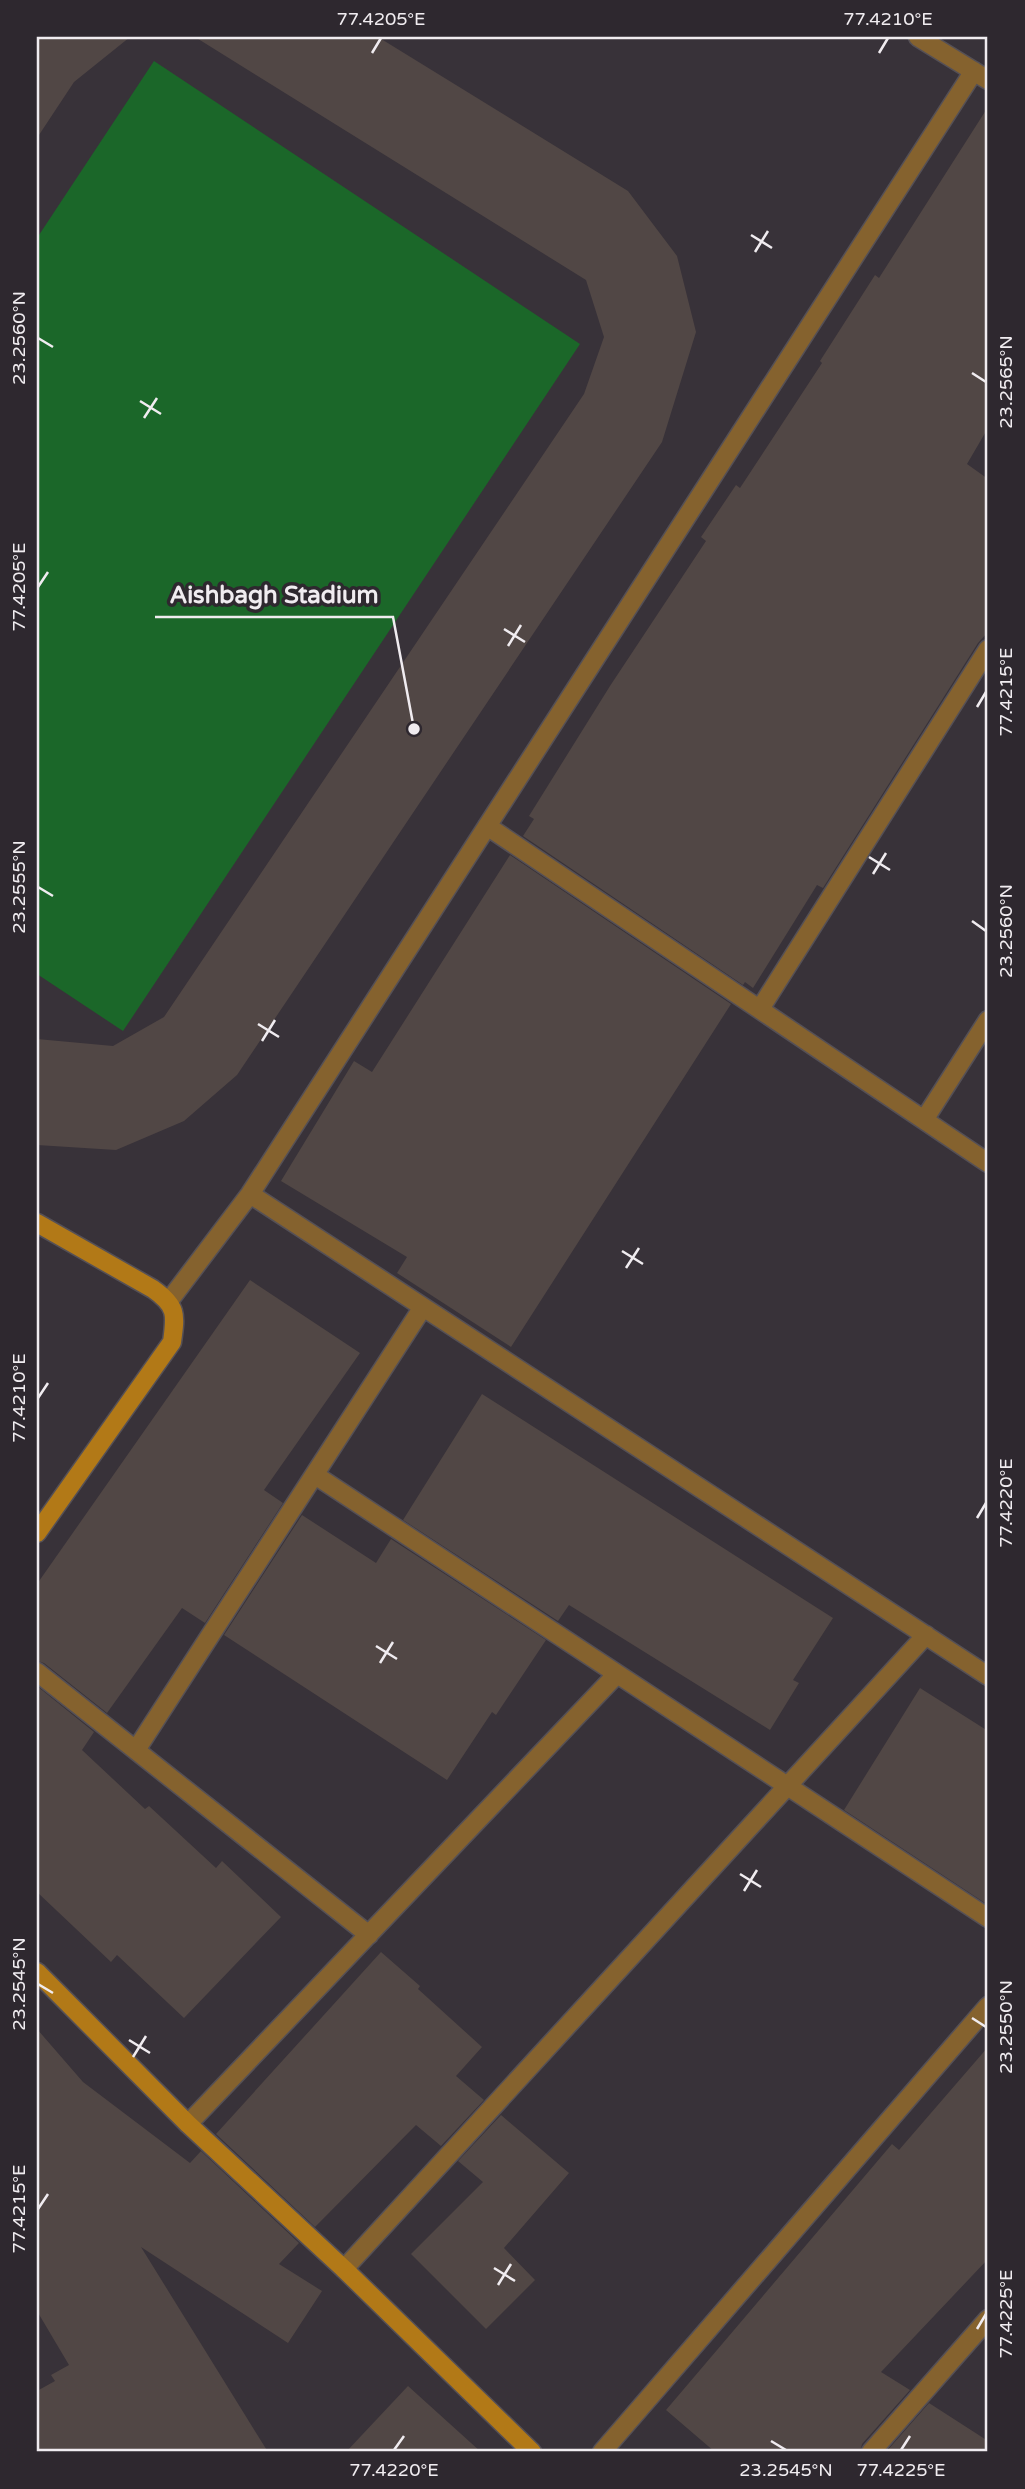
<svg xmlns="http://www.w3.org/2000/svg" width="1025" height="2489" viewBox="0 0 1025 2489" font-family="'Varela Round',sans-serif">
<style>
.green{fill:#1b6729}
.building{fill:#514745}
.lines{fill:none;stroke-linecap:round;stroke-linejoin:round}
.minor-casing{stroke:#555056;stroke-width:21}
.secondary-casing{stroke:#555056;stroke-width:21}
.minor{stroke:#85622e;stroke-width:18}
.secondary{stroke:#b27917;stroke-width:18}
.ticks{fill:none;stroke:#f0ecf0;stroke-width:2.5}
.leader{fill:none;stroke:#f0ecf0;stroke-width:2.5}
.callout-dot{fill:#f0ecf0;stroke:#2e282f;stroke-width:2.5}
.callout-label{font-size:24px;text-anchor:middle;font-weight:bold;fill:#f0ecf0;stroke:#2e282f;stroke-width:7;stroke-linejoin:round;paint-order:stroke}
.neatline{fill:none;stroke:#f0ecf0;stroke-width:2.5}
.ticks-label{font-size:18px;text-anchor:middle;fill:#f0ecf0}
</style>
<rect width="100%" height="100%" fill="#383239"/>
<path class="green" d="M 154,61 L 580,344 L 123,1031 L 37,974 L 37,238 Z"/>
<path class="building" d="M 37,37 L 130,37 L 74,82 L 37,138 Z
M 195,37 L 378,37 L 628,191 L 677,256 L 696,332 L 662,442 L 237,1075 L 184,1121 L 116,1150 L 37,1145 L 37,1039 L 113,1046 L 164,1017 L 584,394 L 604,337 L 586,280 Z
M 988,107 L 988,428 L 967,464 L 988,479 L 988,632 L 978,643 L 823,888 L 817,885 L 753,988 L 745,982 L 743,985 L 523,836 L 534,819 L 529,816 L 610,686 L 706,541 L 701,537 L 736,485 L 740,488 L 822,363 L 820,361 L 875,275 L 879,278 Z
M 510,855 L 731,1004 L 511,1347 L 397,1273 L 407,1257 L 281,1181 L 354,1061 L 372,1072 Z
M 250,1280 L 360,1353 L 264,1490 L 283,1503 L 205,1623 L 182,1608 L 107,1713 L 44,1663 L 37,1661 L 37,1584 Z
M 482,1394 L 833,1618 L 793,1680 L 799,1683 L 770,1730 L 569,1605 L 558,1621 L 403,1520 Z
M 302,1515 L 376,1563 L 391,1539 L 546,1640 L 496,1715 L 492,1712 L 447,1780 L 224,1635 Z
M 37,1686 L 94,1732 L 82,1750 L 145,1809 L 149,1806 L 216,1868 L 222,1861 L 281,1917 L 184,2018 L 117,1955 L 111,1962 L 37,1892 Z
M 920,1688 L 988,1731 L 988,1905 L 844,1810 Z
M 381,1952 L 420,1986 L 418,1989 L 482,2047 L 456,2076 L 484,2100 L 441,2146 L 416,2125 L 315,2227 L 216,2134 Z
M 37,2029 L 83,2082 L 190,2163 L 201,2151 L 299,2243 L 279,2264 L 322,2291 L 288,2343 L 141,2247 L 268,2452 L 37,2452 L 37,2391 L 55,2381 L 51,2375 L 69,2365 L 37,2311 Z
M 988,2047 L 988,2259 L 881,2372 L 910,2390 L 862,2444 L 860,2452 L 715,2452 L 666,2410 L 892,2144 L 899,2150 Z
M 501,2115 L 569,2173 L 504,2248 L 535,2280 L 486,2329 L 411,2254 L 483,2182 L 458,2161 Z
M 408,2386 L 481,2452 L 346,2452 Z
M 929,2403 L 988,2441 L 988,2452 L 886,2452 Z"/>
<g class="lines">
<g class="minor-casing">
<path id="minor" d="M 918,37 L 988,80
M 487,826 L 988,1163
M 760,1009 L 988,649
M 924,1120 L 988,1020
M 250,1194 L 988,1676
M 169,1301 L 250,1194 L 974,71
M 315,1475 L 988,1918
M 37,1672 L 369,1935
M 136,1750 L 423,1307
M 188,2124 L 617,1674
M 344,2269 L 926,1635
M 602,2452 L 988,2006
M 871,2452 L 988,2319"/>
</g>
<g class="secondary-casing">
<path id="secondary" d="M 37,1223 L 153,1289 C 177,1306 176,1314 172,1342 L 37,1533
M 37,1972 L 188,2124 L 344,2269 L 532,2452"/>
</g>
<use href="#minor" class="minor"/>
<use href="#secondary" class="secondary"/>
</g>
<path class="ticks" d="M 372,53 L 381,38M 879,53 L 888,38M 751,235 L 772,248M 755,252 L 768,231M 38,338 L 53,347M 972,373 L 986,382M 140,401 L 161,414M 144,418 L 157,398M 38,587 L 48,572M 504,629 L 525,642M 508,646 L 521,625M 977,707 L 986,692M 869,857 L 890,870M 873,874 L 886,853M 38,887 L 53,896M 972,921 L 986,931M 258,1024 L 279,1037M 262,1041 L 275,1020M 622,1251 L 643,1264M 626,1268 L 639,1248M 38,1398 L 48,1383M 977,1518 L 986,1503M 376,1646 L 397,1659M 380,1663 L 393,1642M 740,1874 L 761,1887M 744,1891 L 757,1870M 38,1984 L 53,1993M 972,2018 L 986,2027M 129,2040 L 150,2053M 133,2057 L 146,2036M 38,2209 L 48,2194M 494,2268 L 515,2281M 498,2285 L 511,2264M 977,2329 L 986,2314M 771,2441 L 786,2450M 394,2450 L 404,2436M 901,2450 L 910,2436"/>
<path class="leader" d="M414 729L393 617H155"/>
<circle class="callout-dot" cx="414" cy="729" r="7"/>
<g class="callout-label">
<text x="274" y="603">Aishbagh Stadium</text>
</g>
<rect width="1025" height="2489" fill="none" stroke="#2e282f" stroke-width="77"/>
<rect x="38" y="38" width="948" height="2412" class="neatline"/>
<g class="ticks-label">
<text x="381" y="25">77.4205°E</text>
<text x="888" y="25">77.4210°E</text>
<text transform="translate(19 338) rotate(-90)" y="6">23.2560°N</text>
<text transform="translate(1006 382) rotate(-90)" y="6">23.2565°N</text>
<text transform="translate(19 587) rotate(-90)" y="6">77.4205°E</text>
<text transform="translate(1006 692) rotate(-90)" y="6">77.4215°E</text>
<text transform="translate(19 887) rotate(-90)" y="6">23.2555°N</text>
<text transform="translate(1006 931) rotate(-90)" y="6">23.2560°N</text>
<text transform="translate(19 1398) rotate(-90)" y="6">77.4210°E</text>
<text transform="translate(1006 1503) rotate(-90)" y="6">77.4220°E</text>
<text transform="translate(19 1984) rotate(-90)" y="6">23.2545°N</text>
<text transform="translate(1006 2027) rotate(-90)" y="6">23.2550°N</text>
<text transform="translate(19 2209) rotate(-90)" y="6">77.4215°E</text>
<text transform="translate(1006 2314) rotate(-90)" y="6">77.4225°E</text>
<text x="394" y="2476">77.4220°E</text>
<text x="786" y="2476">23.2545°N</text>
<text x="901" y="2476">77.4225°E</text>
</g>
</svg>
